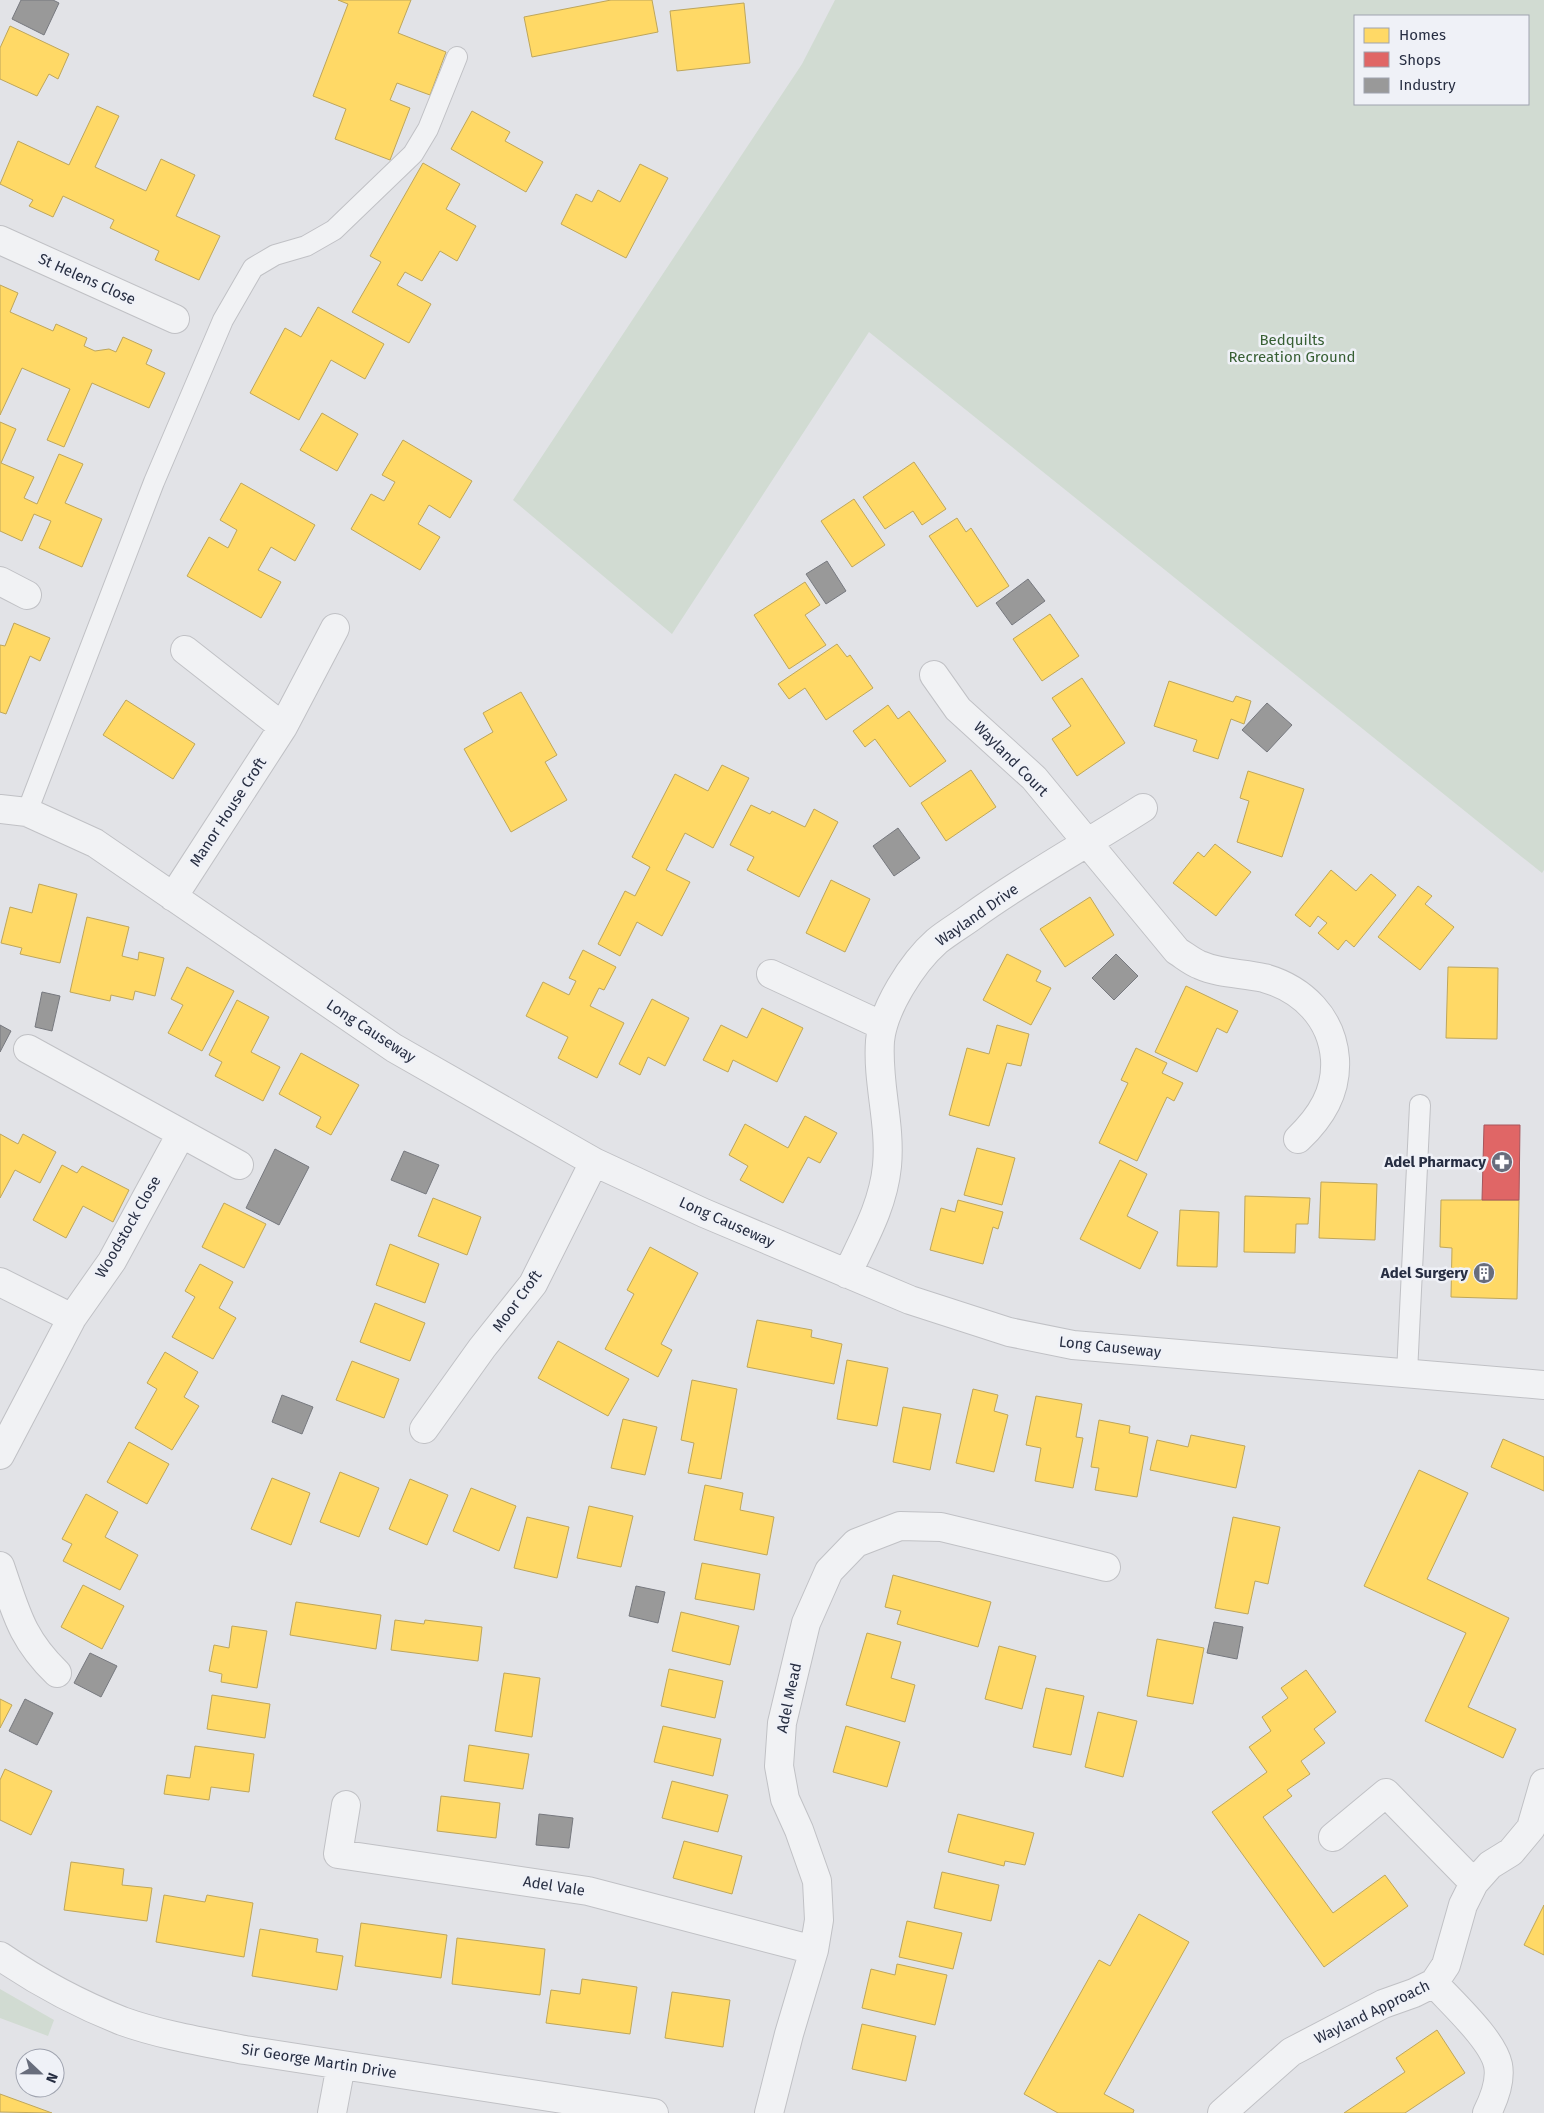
<svg xmlns="http://www.w3.org/2000/svg" width="1544" height="2113" viewBox="0 0 1544 2113" font-family="'Fira Sans',sans-serif">
<style>
.green{fill:#d1dbd2;fill-rule:evenodd}
.homes{fill:#ffd966;stroke:#bea65b}
.shops{fill:#e06666;stroke:#a8555b}
.industry{fill:#999;stroke:#77797f}
.lines{fill:none;stroke-linecap:round;stroke-linejoin:round}
.service-casing{stroke:#c0c1c5;stroke-width:22}
.minor-casing{stroke:#c0c1c5;stroke-width:30}
.service{stroke:#f1f2f4;stroke-width:20}
.minor{stroke:#f1f2f4;stroke-width:28}
.labels{text-anchor:middle;stroke-width:5;stroke-linejoin:round;paint-order:stroke}
.street-label{font-size:15px;fill:#272e42;stroke:#eff1f7}
.park-label{font-size:15px;fill:#375f33;stroke:#eff1f7}
.poi-label{font-size:15px;font-weight:bold;fill:#272e42;stroke:#eff1f7;text-anchor:end}
</style>
<rect width="100%" height="100%" fill="#e2e3e7"/>
<path class="green" d="M 835,0 L 1544,0 L 1544,870 L 1542,873 L 869,332 L 672,634 L 513,500 L 802,64 ZM 1355,16 L 1528,16 L 1528,104 L 1355,104 Z
M 0,1989 L 54,2020 L 48,2036 L 0,2018 Z"/>
<path class="homes" d="M 338,0 L 411,0 L 398,33 L 446,52 L 430,95 L 397,83 L 390,100 L 410,108 L 390,160 L 335,139 L 346,109 L 313,96 L 348,4 Z
M 611,0 L 652,0 L 658,32 L 532,57 L 524,17 Z
M 744,3 L 750,63 L 677,71 L 670,11 Z
M 10,26 L 69,54 L 58,79 L 49,74 L 37,96 L 0,79 L 0,48 Z
M 97,106 L 119,116 L 95,167 L 146,191 L 161,159 L 195,175 L 176,216 L 220,236 L 199,280 L 155,260 L 159,251 L 110,228 L 114,220 L 63,196 L 53,217 L 29,206 L 33,200 L 0,184 L 18,141 L 69,165 Z
M 472,111 L 510,132 L 505,141 L 543,162 L 526,192 L 451,149 Z
M 423,163 L 460,184 L 446,209 L 476,226 L 457,261 L 440,251 L 422,281 L 405,272 L 397,285 L 431,304 L 409,343 L 352,312 L 381,262 L 370,256 Z
M 640,164 L 668,178 L 626,258 L 561,224 L 576,194 L 592,202 L 598,190 L 620,202 Z
M 0,285 L 18,293 L 10,312 L 53,331 L 56,324 L 87,338 L 84,346 L 95,351 L 109,349 L 116,352 L 123,337 L 152,350 L 146,364 L 165,373 L 149,408 L 92,383 L 64,447 L 47,440 L 70,389 L 22,368 L 0,415 Z
M 318,307 L 384,344 L 365,379 L 331,360 L 299,420 L 250,393 L 285,328 L 301,337 Z
M 322,413 L 358,434 L 337,471 L 300,450 Z
M 0,422 L 16,429 L 1,463 L 34,477 L 24,498 L 37,504 L 59,454 L 83,464 L 65,503 L 102,519 L 82,567 L 39,548 L 51,521 L 34,514 L 22,541 L 0,531 Z
M 403,440 L 472,481 L 450,518 L 429,505 L 418,524 L 440,537 L 420,570 L 351,529 L 371,494 L 384,501 L 395,482 L 382,475 Z
M 914,462 L 946,509 L 922,525 L 913,511 L 885,529 L 863,497 Z
M 241,483 L 315,525 L 295,561 L 271,547 L 258,570 L 281,582 L 261,618 L 187,576 L 209,537 L 228,548 L 237,530 L 220,520 Z
M 854,499 L 885,545 L 852,567 L 821,521 Z
M 957,518 L 966,532 L 971,528 L 1009,586 L 977,607 L 929,536 Z
M 805,582 L 820,605 L 805,615 L 826,645 L 789,669 L 754,615 Z
M 1050,614 L 1079,656 L 1042,681 L 1013,639 Z
M 14,623 L 50,638 L 40,661 L 30,656 L 6,714 L 0,712 L 0,645 L 5,646 Z
M 837,644 L 847,657 L 850,655 L 873,688 L 826,720 L 805,688 L 789,699 L 778,684 Z
M 1082,678 L 1125,743 L 1077,776 L 1052,739 L 1071,726 L 1052,698 Z
M 1169,681 L 1233,702 L 1236,696 L 1251,701 L 1244,724 L 1231,719 L 1218,759 L 1193,751 L 1197,740 L 1154,726 Z
M 521,692 L 557,755 L 545,762 L 567,800 L 511,832 L 464,749 L 493,732 L 483,713 Z
M 126,700 L 195,744 L 173,779 L 103,735 Z
M 888,705 L 898,719 L 909,711 L 946,761 L 910,787 L 875,739 L 865,747 L 853,731 Z
M 722,765 L 749,778 L 713,848 L 685,833 L 666,870 L 690,882 L 662,936 L 637,922 L 620,956 L 598,944 L 625,891 L 635,896 L 650,867 L 632,857 L 675,774 L 708,791 Z
M 971,770 L 996,807 L 946,841 L 921,803 Z
M 1248,771 L 1304,789 L 1282,857 L 1237,842 L 1249,801 L 1240,798 Z
M 751,805 L 770,814 L 772,811 L 805,827 L 814,809 L 838,822 L 799,897 L 747,870 L 754,857 L 730,845 Z
M 1215,844 L 1251,872 L 1216,916 L 1173,883 L 1198,852 L 1204,857 Z
M 1331,870 L 1356,891 L 1371,874 L 1396,895 L 1354,947 L 1346,940 L 1338,950 L 1318,933 L 1327,923 L 1318,916 L 1310,927 L 1295,915 Z
M 831,880 L 870,899 L 845,952 L 806,933 Z
M 39,884 L 77,894 L 60,963 L 20,954 L 22,948 L 1,943 L 10,907 L 32,913 Z
M 1418,886 L 1432,896 L 1425,904 L 1454,927 L 1420,970 L 1378,937 Z
M 1090,897 L 1114,935 L 1065,967 L 1040,929 Z
M 87,917 L 129,927 L 122,956 L 138,960 L 139,952 L 164,958 L 155,996 L 135,991 L 133,1000 L 111,995 L 110,1001 L 70,992 Z
M 583,950 L 616,967 L 604,990 L 599,988 L 590,1006 L 624,1023 L 597,1078 L 558,1058 L 568,1037 L 526,1016 L 543,982 L 569,995 L 576,981 L 569,978 Z
M 1007,954 L 1041,971 L 1036,981 L 1051,988 L 1031,1025 L 983,1000 Z
M 187,967 L 234,991 L 202,1051 L 168,1033 L 183,1005 L 171,999 Z
M 1448,967 L 1498,968 L 1497,1039 L 1446,1038 Z
M 1186,986 L 1238,1011 L 1227,1033 L 1217,1028 L 1197,1072 L 1155,1052 Z
M 652,999 L 689,1018 L 665,1066 L 648,1057 L 640,1075 L 619,1064 Z
M 237,1000 L 269,1017 L 251,1052 L 280,1067 L 263,1101 L 215,1076 L 222,1062 L 209,1055 Z
M 762,1008 L 803,1028 L 777,1082 L 733,1060 L 728,1072 L 703,1060 L 721,1025 L 747,1038 Z
M 997,1025 L 1029,1034 L 1021,1066 L 1007,1063 L 989,1126 L 949,1115 L 967,1048 L 989,1054 Z
M 1136,1048 L 1167,1063 L 1162,1073 L 1183,1083 L 1174,1101 L 1167,1097 L 1137,1161 L 1099,1143 L 1128,1083 L 1121,1080 Z
M 301,1053 L 359,1085 L 331,1135 L 316,1127 L 321,1117 L 279,1094 Z
M 805,1116 L 837,1133 L 820,1163 L 808,1157 L 783,1203 L 740,1180 L 748,1166 L 729,1155 L 745,1124 L 788,1148 Z
M 0,1134 L 18,1144 L 23,1134 L 56,1152 L 40,1183 L 15,1170 L 0,1198 Z
M 977,1148 L 1015,1158 L 1002,1205 L 964,1195 Z
M 1120,1160 L 1147,1174 L 1127,1216 L 1158,1232 L 1140,1269 L 1080,1239 Z
M 62,1165 L 77,1173 L 82,1166 L 129,1190 L 113,1222 L 83,1206 L 66,1238 L 33,1220 Z
M 1321,1182 L 1377,1184 L 1375,1240 L 1319,1238 Z
M 1245,1196 L 1310,1198 L 1308,1224 L 1296,1224 L 1295,1253 L 1244,1252 Z
M 433,1198 L 481,1217 L 467,1255 L 418,1236 Z
M 958,1200 L 1003,1212 L 998,1229 L 993,1227 L 983,1264 L 930,1250 L 941,1208 L 955,1212 Z
M 1441,1200 L 1519,1200 L 1517,1299 L 1451,1297 L 1452,1248 L 1440,1247 Z
M 224,1203 L 266,1224 L 244,1268 L 202,1247 Z
M 1180,1210 L 1219,1212 L 1217,1267 L 1177,1266 Z
M 390,1244 L 439,1264 L 425,1303 L 376,1285 Z
M 650,1247 L 698,1273 L 661,1344 L 672,1350 L 658,1377 L 605,1349 L 634,1294 L 627,1290 Z
M 200,1264 L 233,1282 L 219,1308 L 236,1318 L 213,1359 L 172,1337 L 195,1297 L 185,1291 Z
M 375,1303 L 425,1323 L 410,1361 L 360,1342 Z
M 757,1320 L 812,1330 L 811,1337 L 842,1344 L 834,1384 L 747,1367 Z
M 558,1341 L 629,1379 L 608,1416 L 538,1378 Z
M 165,1352 L 198,1372 L 184,1397 L 199,1406 L 172,1450 L 135,1428 L 157,1389 L 147,1383 Z
M 847,1360 L 888,1368 L 877,1426 L 837,1419 Z
M 352,1361 L 399,1379 L 384,1418 L 336,1400 Z
M 692,1380 L 737,1389 L 721,1479 L 688,1473 L 694,1443 L 681,1440 Z
M 973,1389 L 998,1395 L 994,1411 L 1008,1415 L 994,1472 L 956,1463 Z
M 1036,1396 L 1082,1404 L 1076,1437 L 1083,1438 L 1073,1488 L 1035,1481 L 1041,1448 L 1026,1445 Z
M 903,1407 L 941,1414 L 930,1470 L 893,1462 Z
M 623,1419 L 657,1427 L 645,1475 L 611,1468 Z
M 1099,1420 L 1130,1426 L 1129,1433 L 1148,1437 L 1137,1497 L 1095,1490 L 1099,1468 L 1091,1467 Z
M 1191,1435 L 1245,1446 L 1236,1488 L 1150,1470 L 1157,1440 L 1188,1447 Z
M 1503,1439 L 1544,1457 L 1544,1491 L 1491,1467 Z
M 129,1442 L 169,1464 L 147,1504 L 107,1482 Z
M 1419,1470 L 1468,1493 L 1427,1579 L 1509,1618 L 1468,1707 L 1516,1729 L 1503,1758 L 1425,1721 L 1466,1633 L 1364,1586 Z
M 340,1472 L 379,1488 L 359,1537 L 320,1522 Z
M 272,1478 L 310,1493 L 291,1545 L 251,1529 Z
M 410,1479 L 448,1495 L 427,1545 L 389,1529 Z
M 705,1485 L 743,1493 L 740,1510 L 774,1517 L 767,1555 L 694,1540 Z
M 471,1488 L 516,1506 L 499,1551 L 453,1531 Z
M 86,1494 L 118,1512 L 105,1537 L 138,1555 L 120,1590 L 63,1561 L 72,1544 L 62,1539 Z
M 589,1506 L 633,1516 L 621,1567 L 577,1558 Z
M 527,1517 L 569,1527 L 557,1578 L 514,1568 Z
M 1233,1517 L 1280,1527 L 1268,1584 L 1255,1581 L 1248,1614 L 1215,1608 Z
M 702,1563 L 760,1574 L 754,1610 L 695,1599 Z
M 893,1575 L 991,1602 L 978,1647 L 897,1624 L 901,1611 L 885,1607 Z
M 83,1585 L 124,1606 L 102,1649 L 61,1627 Z
M 296,1602 L 381,1615 L 376,1649 L 290,1635 Z
M 681,1612 L 739,1626 L 730,1665 L 672,1651 Z
M 395,1620 L 424,1624 L 425,1620 L 482,1627 L 478,1661 L 391,1650 Z
M 232,1626 L 267,1631 L 257,1688 L 221,1682 L 222,1674 L 209,1671 L 214,1645 L 229,1648 Z
M 867,1633 L 901,1642 L 891,1678 L 915,1685 L 905,1722 L 846,1705 Z
M 1157,1639 L 1204,1648 L 1193,1704 L 1147,1696 Z
M 999,1646 L 1036,1656 L 1022,1709 L 985,1699 Z
M 669,1669 L 723,1681 L 715,1718 L 661,1706 Z
M 1306,1670 L 1336,1712 L 1314,1729 L 1325,1743 L 1301,1761 L 1310,1774 L 1287,1790 L 1292,1796 L 1263,1817 L 1333,1913 L 1385,1875 L 1408,1906 L 1324,1967 L 1212,1812 L 1267,1772 L 1249,1747 L 1271,1731 L 1262,1717 L 1288,1698 L 1281,1688 Z
M 504,1673 L 540,1678 L 532,1737 L 495,1731 Z
M 1046,1688 L 1084,1696 L 1071,1755 L 1033,1747 Z
M 212,1695 L 270,1704 L 265,1738 L 207,1729 Z
M 0,1699 L 12,1705 L 0,1728 Z
M 1098,1712 L 1137,1721 L 1123,1777 L 1085,1767 Z
M 663,1726 L 721,1739 L 713,1776 L 654,1762 Z
M 846,1726 L 900,1742 L 887,1787 L 833,1772 Z
M 469,1745 L 529,1754 L 523,1789 L 464,1781 Z
M 195,1746 L 254,1754 L 249,1792 L 211,1787 L 209,1800 L 164,1794 L 167,1775 L 190,1778 Z
M 5,1769 L 52,1791 L 31,1835 L 0,1820 L 0,1780 Z
M 672,1781 L 728,1795 L 718,1832 L 662,1818 Z
M 441,1796 L 500,1803 L 496,1838 L 437,1831 Z
M 958,1814 L 1034,1833 L 1025,1865 L 1005,1861 L 1004,1866 L 948,1852 Z
M 684,1841 L 742,1856 L 732,1894 L 673,1878 Z
M 71,1862 L 124,1869 L 122,1885 L 152,1888 L 147,1921 L 64,1910 Z
M 942,1872 L 999,1885 L 991,1921 L 934,1908 Z
M 164,1895 L 205,1902 L 207,1895 L 253,1903 L 244,1957 L 156,1942 Z
M 1544,1905 L 1544,1955 L 1524,1945 Z
M 1139,1914 L 1189,1942 L 1104,2094 L 1134,2110 L 1133,2113 L 1058,2113 L 1024,2094 L 1099,1960 L 1110,1966 Z
M 907,1921 L 962,1933 L 953,1969 L 899,1957 Z
M 361,1923 L 447,1935 L 441,1978 L 355,1966 Z
M 260,1929 L 318,1939 L 316,1952 L 343,1956 L 337,1990 L 252,1976 Z
M 457,1938 L 545,1949 L 540,1995 L 452,1984 Z
M 897,1964 L 947,1975 L 935,2025 L 862,2008 L 871,1969 L 895,1975 Z
M 582,1979 L 637,1987 L 630,2034 L 546,2023 L 551,1990 L 580,1994 Z
M 672,1992 L 730,2000 L 723,2047 L 665,2038 Z
M 862,2024 L 916,2036 L 906,2081 L 852,2069 Z
M 1437,2030 L 1465,2073 L 1405,2113 L 1344,2113 L 1405,2072 L 1396,2058 Z
M 0,2094 L 52,2113 L 0,2112 Z"/>
<path class="shops" d="M 1484,1125 L 1520,1125 L 1519,1200 L 1482,1200 Z"/>
<path class="industry" d="M 21,0 L 53,0 L 59,3 L 44,35 L 12,19 Z
M 827,561 L 846,591 L 826,604 L 806,574 Z
M 1028,579 L 1045,601 L 1012,625 L 996,603 Z
M 1267,703 L 1292,725 L 1267,752 L 1242,730 Z
M 898,828 L 920,858 L 894,876 L 873,846 Z
M 1116,954 L 1138,976 L 1114,1000 L 1092,978 Z
M 42,992 L 60,996 L 52,1031 L 35,1027 Z
M 0,1025 L 11,1031 L 0,1052 Z
M 275,1149 L 309,1167 L 279,1225 L 246,1208 Z
M 404,1151 L 439,1165 L 426,1194 L 391,1180 Z
M 282,1395 L 313,1407 L 302,1434 L 272,1422 Z
M 636,1586 L 665,1592 L 658,1623 L 629,1616 Z
M 1214,1622 L 1243,1627 L 1237,1659 L 1207,1653 Z
M 90,1653 L 117,1666 L 101,1697 L 74,1683 Z
M 25,1699 L 53,1713 L 37,1745 L 9,1731 Z
M 539,1814 L 573,1818 L 569,1848 L 536,1845 Z"/>
<g class="lines">
<g class="service-casing">
<path id="service" d="M 27,812 L 154,482 L 223,320 L 253,268 L 275,255 L 306,246 L 334,230 L 413,154 L 428,129 L 457,57
M 1407,1373 L 1420,1105"/>
</g>
<g class="minor-casing">
<path id="minor" d="M 0,240 L 175,319
M 0,581 L 27,595
M 185,650 L 283,727
M 934,675 L 958,709 L 1034,778 L 1177,951 C 1185,956 1192,962 1200,965 C 1220,974 1243,973 1264,978 C 1303,989 1332,1018 1335,1059 C 1337,1092 1321,1117 1298,1139
M 0,809 L 27,812 L 95,843 L 394,1048 L 594,1162 L 704,1213 L 910,1300 L 1009,1332 L 1073,1345 L 1544,1385
M 173,897 L 283,727 L 335,628
M 771,974 L 883,1026
M 28,1049 L 239,1165
M 847,1274 C 864,1238 883,1206 887,1166 C 891,1124 877,1083 880,1041 C 883,1009 912,963 937,941 C 948,932 962,924 974,915 C 1028,876 1087,844 1143,808
M 0,1282 L 72,1318
M 424,1429 L 482,1348 L 533,1284 L 594,1162
M 0,1455 L 72,1318 L 112,1261 L 181,1134
M 0,1566 C 16,1612 21,1638 57,1673
M 346,1805 L 338,1854 L 588,1891 L 814,1950
M 1333,1837 L 1386,1793 L 1474,1883
M 0,1956 C 38,1982 79,2004 122,2021 C 161,2035 204,2042 245,2050 L 654,2113
M 1434,1983 C 1452,2003 1493,2040 1498,2065 C 1501,2080 1494,2099 1487,2113
M 332,2113 L 341,2065
M 769,2113 L 789,2034 L 814,1950 L 819,1920 L 817,1881 L 799,1830 L 785,1799 L 779,1766 L 782,1723 L 806,1623 L 829,1571 L 856,1543 L 900,1526 L 941,1527 L 1106,1567
M 1222,2113 L 1291,2052 L 1383,2004 L 1414,1993 L 1434,1983 L 1446,1965 L 1463,1905 L 1474,1883 L 1490,1865 L 1511,1852 L 1531,1828 L 1544,1783"/>
</g>
<use href="#service" class="service"/>
<use href="#minor" class="minor"/>
</g>
<defs>
<g id="pharmacy-disc" transform="scale(1.125)"><circle r="9.5" fill="#686d7c" stroke="#eff1f7"/><path d="M-2-6h4v4h4v4h-4v4h-4v-4h-4v-4h4Z" fill="#fff"/></g>
<g id="building-disc" transform="scale(1.125)"><circle r="9.5" fill="#686d7c" stroke="#eff1f7"/><path d="M-4-6H4V6H1V3H-1V6H-4ZM-2.5-4.3h1.7v1.8h-1.7ZM.8-4.3h1.7v1.8H.8ZM-2.5-1h1.7V.8h-1.7ZM.8-1h1.7V.8H.8Z" fill="#fff"/></g>
</defs>
<g fill-rule="evenodd">
<use href="#pharmacy-disc" x="1502" y="1162"/>
<use href="#building-disc" x="1484" y="1273"/>
</g>
<g class="labels">
<g class="street-label">
<text transform="translate(87 279) rotate(24)" y="5">St Helens Close</text>
<text transform="translate(1011 759) rotate(45)" y="5">Wayland Court</text>
<text transform="translate(228 812) rotate(-57)" y="5">Manor House Croft</text>
<text transform="translate(977 915) rotate(-35)" y="5">Wayland Drive</text>
<text transform="translate(371 1031) rotate(33)" y="5">Long Causeway</text>
<text transform="translate(727 1222) rotate(24)" y="5">Long Causeway</text>
<text transform="translate(128 1227) rotate(-60)" y="5">Woodstock Close</text>
<text transform="translate(517 1301) rotate(-54)" y="5">Moor Croft</text>
<text transform="translate(1110 1347) rotate(6)" y="5">Long Causeway</text>
<text transform="translate(789 1698) rotate(-78)" y="5">Adel Mead</text>
<text transform="translate(554 1886) rotate(9)" y="5">Adel Vale</text>
<text transform="translate(1372 2012) rotate(-26)" y="5">Wayland Approach</text>
<text transform="translate(319 2061) rotate(9)" y="5">Sir George Martin Drive</text>
</g>
<g class="park-label">
<text x="1292" y="345">Bedquilts<tspan x="1292" dy="17">Recreation Ground</tspan></text>
</g>
<g class="poi-label">
<text x="1486" y="1167">Adel Pharmacy</text>
<text x="1468" y="1278">Adel Surgery</text>
</g>
</g>
<rect x="1354" y="15" width="175" height="90" fill="#eff1f7" stroke="#9fa3af"/>
<rect x="1364" y="28" width="25" height="15" fill="#ffd966" stroke="#9fa3af"/>
<text x="1399" y="40" font-size="15" fill="#272e42">Homes</text>
<rect x="1364" y="52" width="25" height="15" fill="#e06666" stroke="#9fa3af"/>
<text x="1399" y="65" font-size="15" fill="#272e42">Shops</text>
<rect x="1364" y="78" width="25" height="15" fill="#999999" stroke="#9fa3af"/>
<text x="1399" y="90" font-size="15" fill="#272e42">Industry</text>
<g transform="translate(40 2073) rotate(112)"><circle r="24" fill="#eff1f7" stroke="#9fa3af"/>
<path d="M0-4L9 19L0 12L-9 19Z" fill="#686d7c"/>
<text y="-8" font-size="14" font-weight="bold" text-anchor="middle" fill="#272e42">N</text>
</g>
</svg>
